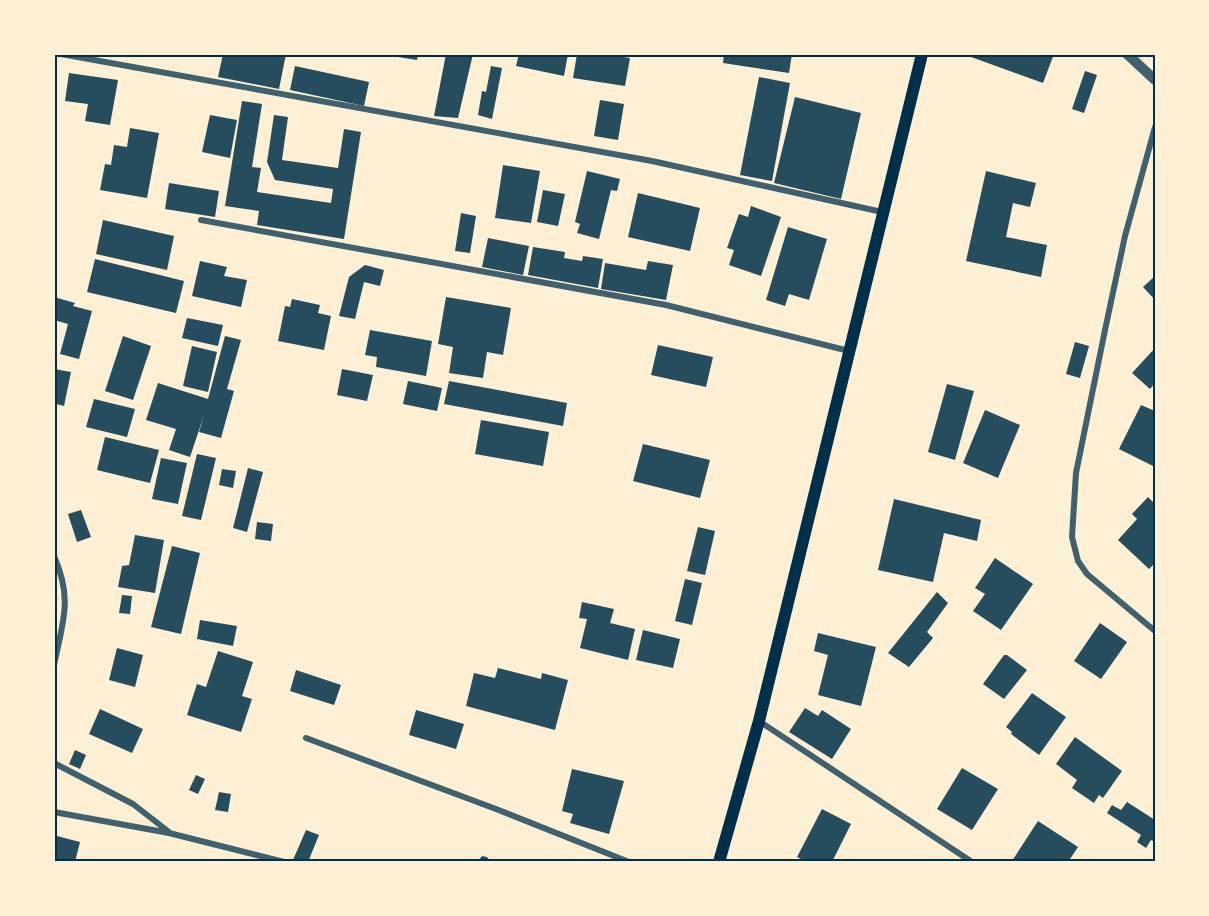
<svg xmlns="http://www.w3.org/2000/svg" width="1209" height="916" viewBox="0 0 1209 916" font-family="Lora,serif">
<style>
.building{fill:#264d5e}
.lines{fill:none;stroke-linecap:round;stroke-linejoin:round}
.minor{stroke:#3f606c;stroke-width:6}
.tertiary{stroke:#3f606c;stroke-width:10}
.secondary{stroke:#003049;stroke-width:12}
.neatline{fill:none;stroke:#003049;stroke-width:2}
</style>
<rect width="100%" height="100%" fill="#fdf0d5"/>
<path class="building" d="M 223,54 L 286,54 L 279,89 L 218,77 Z
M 399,54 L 418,54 L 417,60 L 398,57 Z
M 446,54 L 473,54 L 458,118 L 434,116 Z
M 519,54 L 568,54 L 564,76 L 516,66 Z
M 577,54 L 604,54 L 630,58 L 625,86 L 573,78 Z
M 724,54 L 792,54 L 789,73 L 723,63 Z
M 973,54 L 1054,54 L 1043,83 L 971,57 Z
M 295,66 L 369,82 L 364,106 L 290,90 Z
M 491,66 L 502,68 L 492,119 L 478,115 L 482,91 L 486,92 Z
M 1085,71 L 1097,75 L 1084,113 L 1072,109 Z
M 69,73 L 118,80 L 110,125 L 85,121 L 88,104 L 65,101 Z
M 759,77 L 790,83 L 772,181 L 740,175 Z
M 795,97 L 861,113 L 841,199 L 774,183 Z
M 600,100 L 624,104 L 618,140 L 594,136 Z
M 242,101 L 262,104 L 252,167 L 261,168 L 257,192 L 331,203 L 333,189 L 275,180 L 267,162 L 274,115 L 288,117 L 282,160 L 338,168 L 344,129 L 361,132 L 344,239 L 257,225 L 259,211 L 225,206 Z
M 210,115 L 237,120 L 230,158 L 202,152 Z
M 130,128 L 159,133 L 147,198 L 100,190 L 105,164 L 111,165 L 114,145 L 127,147 Z
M 503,165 L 540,171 L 531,223 L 495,218 Z
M 587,171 L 620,179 L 617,191 L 611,190 L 599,239 L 577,233 L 580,224 L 575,222 Z
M 986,171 L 1036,183 L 1030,207 L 1013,203 L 1006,237 L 1047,245 L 1041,277 L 966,261 Z
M 169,183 L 219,191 L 215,217 L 165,209 Z
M 543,190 L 565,194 L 558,226 L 537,222 Z
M 638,193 L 700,208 L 690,251 L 628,237 Z
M 751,206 L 781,217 L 761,276 L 729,265 L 734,250 L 727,248 L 739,214 L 748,217 Z
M 461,213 L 476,216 L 470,253 L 455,251 Z
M 103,220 L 174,236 L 167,270 L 96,254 Z
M 788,227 L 827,239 L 809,300 L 789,294 L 785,306 L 766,300 Z
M 488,238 L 529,246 L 523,275 L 482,267 Z
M 533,247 L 565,252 L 564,258 L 582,261 L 583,256 L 603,259 L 598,288 L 528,275 Z
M 95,259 L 184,281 L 176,313 L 87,292 Z
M 200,261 L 227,267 L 224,276 L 247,280 L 241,307 L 192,296 Z
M 648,261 L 673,265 L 666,300 L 601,289 L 605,263 L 646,270 Z
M 365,265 L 384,270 L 380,286 L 364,282 L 355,319 L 339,316 L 349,277 Z
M 1155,276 L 1155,300 L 1143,287 Z
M 54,297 L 75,303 L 73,306 L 92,311 L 79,359 L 60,354 L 68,324 L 54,320 Z
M 446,297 L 511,308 L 503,355 L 487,352 L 483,378 L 449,373 L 453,347 L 438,344 Z
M 292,299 L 320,305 L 318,313 L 331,316 L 324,350 L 278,341 L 285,306 L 290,307 Z
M 187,318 L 223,325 L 218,346 L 182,338 Z
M 370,330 L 432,341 L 426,376 L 376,367 L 377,357 L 365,355 Z
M 123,336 L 151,346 L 133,400 L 105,391 Z
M 225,336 L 241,340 L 227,389 L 234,391 L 221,438 L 199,432 L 204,415 L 190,457 L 169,450 L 176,429 L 146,420 L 158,383 L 208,399 Z
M 1075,342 L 1089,346 L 1080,378 L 1066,374 Z
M 658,345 L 713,357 L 706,387 L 651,375 Z
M 192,346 L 217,352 L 208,392 L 183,386 Z
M 1155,348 L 1155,383 L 1150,389 L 1132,373 Z
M 54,369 L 71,372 L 64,406 L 56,404 L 57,398 L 54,397 Z
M 342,369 L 373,375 L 367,401 L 337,395 Z
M 408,381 L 442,388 L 437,411 L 403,404 Z
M 449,381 L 567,403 L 563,426 L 444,404 Z
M 947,384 L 974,391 L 955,460 L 928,452 Z
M 94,399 L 135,409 L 127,437 L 86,427 Z
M 1141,405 L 1155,411 L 1155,467 L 1119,449 Z
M 985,410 L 1020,425 L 998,478 L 963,463 Z
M 481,420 L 549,432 L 543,466 L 475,454 Z
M 105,437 L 159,450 L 150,483 L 97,470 Z
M 643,444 L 710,460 L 700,498 L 633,481 Z
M 197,454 L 216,458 L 201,520 L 182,516 Z
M 161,458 L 187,463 L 178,504 L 152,499 Z
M 248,468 L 263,472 L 247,532 L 233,528 Z
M 222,469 L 236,471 L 233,488 L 219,485 Z
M 1148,497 L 1155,504 L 1155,563 L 1149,569 L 1118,540 L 1137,519 L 1132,514 Z
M 894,499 L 981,520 L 977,541 L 944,533 L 933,582 L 878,570 Z
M 81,510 L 91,537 L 77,542 L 68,514 Z
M 257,522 L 273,524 L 271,541 L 255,539 Z
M 698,527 L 715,531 L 705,575 L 687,571 Z
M 135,535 L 164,540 L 155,593 L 118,587 L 122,566 L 129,565 Z
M 172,546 L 200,553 L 181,634 L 151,627 Z
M 995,558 L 1033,584 L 1001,630 L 973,611 L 985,594 L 975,588 Z
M 685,579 L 702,583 L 692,625 L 675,621 Z
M 937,592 L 948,603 L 927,632 L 933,638 L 909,667 L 888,653 Z
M 122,595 L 132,596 L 130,614 L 119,613 Z
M 582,602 L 614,609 L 610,623 L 635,629 L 628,660 L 580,648 L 587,619 L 579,618 Z
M 200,620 L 237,626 L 233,646 L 197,639 Z
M 1100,623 L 1127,642 L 1101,679 L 1074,661 Z
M 643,630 L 680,639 L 673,668 L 636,660 Z
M 818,633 L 876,647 L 861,706 L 818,695 L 828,655 L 814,651 Z
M 117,648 L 143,655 L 135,687 L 109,680 Z
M 218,651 L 253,662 L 242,696 L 252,699 L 241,732 L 187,715 L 197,684 L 206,687 Z
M 1004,655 L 1007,655 L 1027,670 L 1004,699 L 983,684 Z
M 498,668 L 541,679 L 542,673 L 568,680 L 555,730 L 466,706 L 474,673 L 495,678 Z
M 296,670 L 341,685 L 334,705 L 290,691 Z
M 1032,693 L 1066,717 L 1039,755 L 1011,734 L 1012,732 L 1006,727 Z
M 805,708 L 818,716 L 822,710 L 851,729 L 832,759 L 789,732 Z
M 100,709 L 143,729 L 132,753 L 89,734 Z
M 416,710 L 464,724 L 456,749 L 409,735 Z
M 1075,737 L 1122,771 L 1103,798 L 1099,795 L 1094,803 L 1072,788 L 1077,780 L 1056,764 Z
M 75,750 L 86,755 L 80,769 L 69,764 Z
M 962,768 L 998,789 L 972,830 L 937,809 Z
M 572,769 L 624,781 L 609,834 L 570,823 L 573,814 L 562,811 Z
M 196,775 L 205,779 L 198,794 L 189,790 Z
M 219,792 L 231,794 L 228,812 L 215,810 Z
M 1127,802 L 1155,820 L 1155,842 L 1151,840 L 1146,848 L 1137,842 L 1141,835 L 1107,813 L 1112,805 L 1121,810 Z
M 822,809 L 851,824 L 832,862 L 807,862 L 797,857 Z
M 1038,821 L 1078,847 L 1068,862 L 1012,861 Z
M 306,830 L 319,835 L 308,862 L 296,862 L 293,860 Z
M 57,836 L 80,842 L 75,862 L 54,862 L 54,850 Z
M 482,856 L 487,857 L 491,862 L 477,862 Z"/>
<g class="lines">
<path class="minor" d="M 61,54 L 652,161 L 882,212
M 1155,127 L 1125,236 L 1105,330 L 1076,473 L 1072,537 L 1078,561 L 1087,574 L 1155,631
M 201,220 L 666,305 L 849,351
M 54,556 C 73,599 63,621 54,665
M 759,721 L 972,862
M 306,738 L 496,809 L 629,862
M 54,763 L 133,804 L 169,832
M 54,812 L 169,833 L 284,862"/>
<path class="tertiary" d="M 1127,54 L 1155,80"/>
<path class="secondary" d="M 719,862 L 759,721 L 922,54"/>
</g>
<rect width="1209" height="916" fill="none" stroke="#fdf0d5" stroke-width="111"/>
<rect x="56" y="56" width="1098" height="804" class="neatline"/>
</svg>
